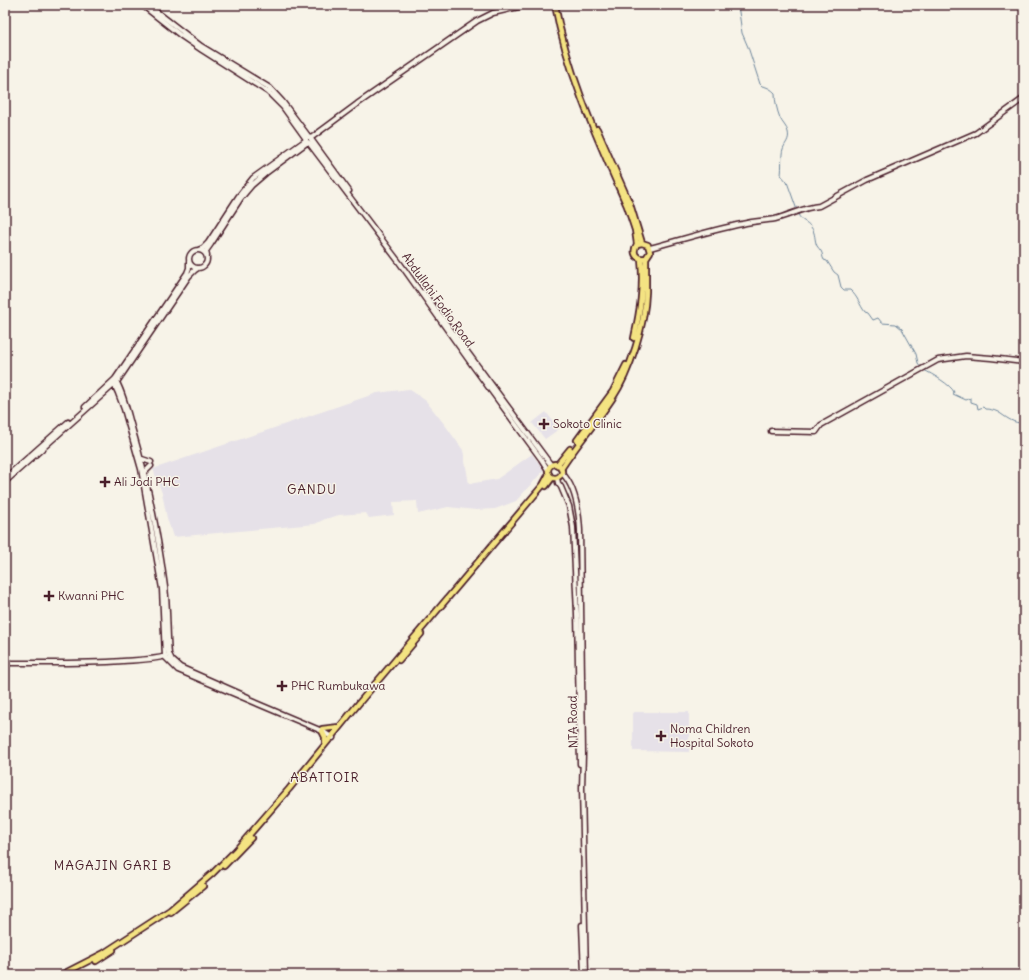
<svg xmlns="http://www.w3.org/2000/svg" width="1029" height="980" viewBox="0 0 1029 980" font-family="Delius,sans-serif">
<style>
.built{fill:#e6e1e8}
.lines{fill:none;stroke-linecap:round;stroke-linejoin:round}
.stream{stroke:#6d859b;stroke-width:1}
.secondary-casing{stroke:#4a1f2b;stroke-width:7}
.primary-casing{stroke:#4a1f2b;stroke-width:8}
.secondary{stroke:#f7f3e8;stroke-width:4}
.primary{stroke:#f4e382;stroke-width:4.5}
.poi-dot{fill:#4a1f2b;stroke:#f7f3e8;stroke-width:1.5}
.labels{text-anchor:middle;stroke-width:3;stroke-linejoin:round;paint-order:stroke}
.street-label{font-size:12px;fill:#4a1f2b;stroke:#f7f3e8}
.poi-label{font-size:12px;fill:#4a1f2b;stroke:#f7f3e8;text-anchor:start}
.neighbourhood-label{font-size:13px;letter-spacing:1px;fill:#4a1f2b;stroke:#f7f3e8}
</style>
<rect width="100%" height="100%" fill="#f7f3e8"/>
<filter id="ink" filterUnits="userSpaceOnUse"><feTurbulence type="fractalNoise" baseFrequency=".025" numOctaves="2"/><feDisplacementMap in="SourceGraphic" scale="8" xChannelSelector="R" yChannelSelector="G"/><feConvolveMatrix kernelMatrix="1 2 1 2 8 2 1 2 1" color-interpolation-filters="sRGB"/></filter>
<g filter="url(#ink)">
<path class="built" d="M 409,389 L 426,401 L 445,425 L 463,450 L 469,484 L 497,479 L 532,454 L 544,470 L 516,501 L 495,509 L 476,510 L 448,507 L 418,514 L 417,501 L 393,502 L 394,515 L 369,518 L 366,513 L 339,515 L 325,519 L 315,524 L 173,537 L 167,518 L 162,493 L 153,469 L 377,393 Z
M 546,412 L 559,429 L 545,439 L 532,423 Z
M 633,712 L 689,712 L 689,752 L 633,751 Z"/>
<g class="lines">
<path class="stream" d="M 738,5 L 742,33 L 748,47 L 760,84 L 762,86 C 768,87 771,89 775,93 C 775,102 777,110 780,118 C 782,123 787,127 788,132 C 790,140 785,143 783,149 C 781,154 782,168 781,175 L 787,182 L 797,210
M 798,214 C 801,222 807,221 811,227 C 816,234 814,239 817,246 C 818,248 820,249 821,251 C 823,254 822,257 824,260 L 827,261 L 834,272 L 838,275 L 841,287 L 844,290 L 850,290 C 858,297 859,304 865,312 L 868,313 L 873,320 L 878,318 L 882,323 L 896,324 L 902,329 L 916,354 L 918,363 L 921,367
M 924,370 C 932,374 951,385 954,392 L 953,394 L 966,400 L 971,398 L 971,402 L 977,404 L 978,409 L 983,407 L 985,409 C 989,409 994,410 998,412 C 1006,417 1013,424 1024,423"/>
<g class="secondary-casing">
<path id="secondary" d="M 142,5 L 180,35 L 202,50 L 268,92 L 283,107 L 306,139
M 148,5 L 201,46 L 270,88 L 282,101 L 309,137
M 311,138 L 357,104 L 477,21 L 493,13 L 527,5
M 311,139 L 349,191
M 309,143 L 399,262 L 473,366 L 541,459 L 548,470
M 650,248 C 681,240 711,230 742,224 C 753,221 764,221 775,219 C 790,215 805,207 819,206 L 867,180 L 976,133 L 1024,98
M189 259a9 9 0 1 1 18 0a9 9 0 1 1-18 0Z
M 198,250 L 203,248 L 208,243 L 238,197 L 253,178 L 306,140
M 207,256 L 206,251 L 211,244 L 241,198 L 252,185 L 266,173 L 308,142
M 423,292 L 551,465
M 115,379 C 124,393 128,415 133,431 C 148,482 158,534 165,587 C 168,609 167,632 169,654 L 172,660 L 180,667 L 248,697
M 113,382 L 118,393 L 124,409 L 141,469 L 162,589 L 165,657 L 178,670 L 322,731 L 333,738
M 85,407 L 115,379 L 187,273 L 189,268 L 189,261
M 771,431 L 816,432 L 821,425 L 938,360 L 966,356 L 991,358 L 1024,362
M 142,459 L 151,462
M 145,472 L 151,466
M 562,473 C 575,486 579,512 580,530 L 583,754 L 582,788 L 586,975
M 6,477 L 68,422
M 557,478 L 558,483 L 561,487 L 569,506 L 573,527 L 577,614 L 580,764
M 5,482 L 117,382 L 189,276 L 195,270 L 198,268
M 5,663 C 44,663 84,664 123,661 C 137,660 153,660 166,656
M 582,925 L 584,974"/>
</g>
<g class="primary-casing">
<path id="primary" d="M 555,5 C 568,76 598,140 627,206 L 635,230 L 637,244 C 632,252 635,260 646,258 L 650,252 L 648,245 L 642,243 L 637,244
M 597,129 L 630,204 L 642,243
M 634,338 C 640,311 644,287 641,259
M 577,440 L 613,391 L 626,365
M548 471a7 7 0 1 1 14 0a7 7 0 1 1-14 0Z
M 557,465 L 570,449
M 561,469 C 577,444 596,423 612,399 C 630,372 645,325 646,292 C 646,281 646,269 646,258
M 546,486 L 552,478
M 399,660 L 421,634
M 322,729 L 339,727
M 322,731 L 325,737 L 325,743
M 224,866 L 251,838
M 171,912 L 203,886
M 96,961 L 113,950
M 61,975 L 104,953 L 170,910 L 213,873 L 236,850 L 289,789 L 359,703 L 543,485 L 549,474"/>
</g>
<use href="#secondary" class="secondary"/>
<use href="#primary" class="primary"/>
</g>
</g>
<g class="poi-dot">
<path d="M542 418h4v4h4v4h-4v4h-4v-4h-4v-4h4z"/>
<path d="M103 476h4v4h4v4h-4v4h-4v-4h-4v-4h4z"/>
<path d="M47 590h4v4h4v4h-4v4h-4v-4h-4v-4h4z"/>
<path d="M280 680h4v4h4v4h-4v4h-4v-4h-4v-4h4z"/>
<path d="M659 730h4v4h4v4h-4v4h-4v-4h-4v-4h4z"/>
</g>
<g class="labels">
<g class="street-label">
<text transform="translate(438 300) rotate(54)" y="4">Abdullahi Fodio Road</text>
<text transform="translate(573 722) rotate(-91)" y="4">NTA Road</text>
</g>
<g class="poi-label">
<text x="553" y="428">Sokoto Clinic</text>
<text x="114" y="486">Ali Jodi PHC</text>
<text x="58" y="600">Kwanni PHC</text>
<text x="291" y="690">PHC Rumbukawa</text>
<text x="670" y="733">Noma Children<tspan x="670" dy="14">Hospital Sokoto</tspan></text>
</g>
<g class="neighbourhood-label">
<text x="312" y="494">GANDU</text>
<text x="325" y="782">ABATTOIR</text>
<text x="113" y="870">MAGAJIN GARI B</text>
</g>
</g>
<rect width="1029" height="980" fill="none" stroke="#f7f3e8" stroke-width="20"/>
<rect x="10" y="10" width="1009" height="960" fill="none" stroke="#4a1f2b" stroke-width="1.5" filter="url(#ink)"/>
</svg>
